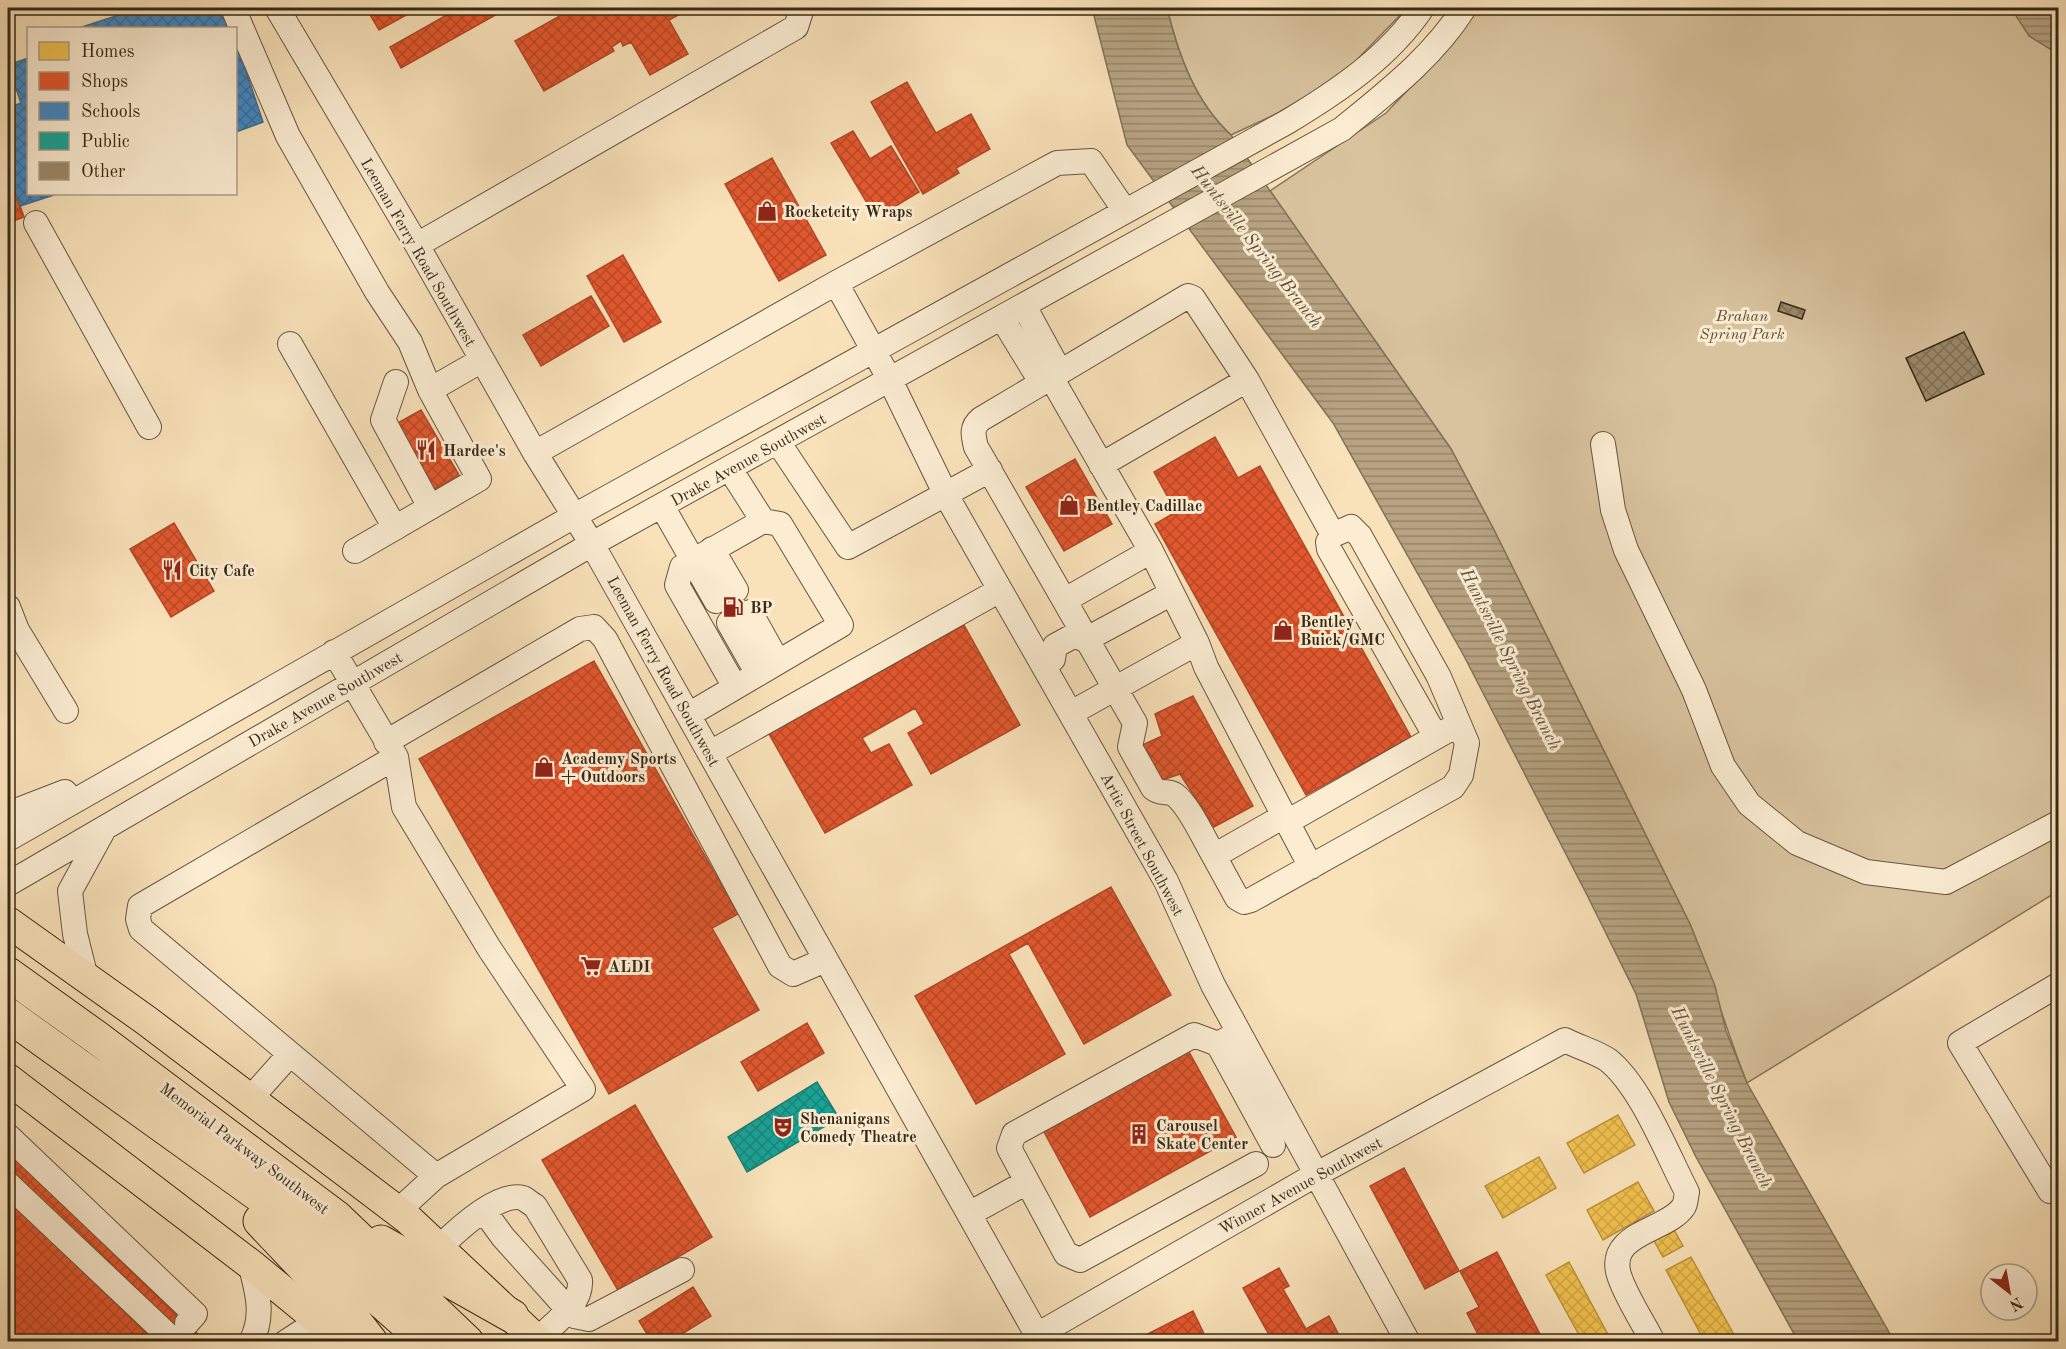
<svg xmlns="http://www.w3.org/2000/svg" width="2066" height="1349" viewBox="0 0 2066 1349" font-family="'Old Standard TT',serif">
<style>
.green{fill:#d8c39e;stroke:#87765a;stroke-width:1.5}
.water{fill:url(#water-rules);stroke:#837257;stroke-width:1.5}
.homes{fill:url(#homes-cross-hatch);stroke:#ba933d;stroke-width:1.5}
.shops{fill:url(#shops-cross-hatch);stroke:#b04927;stroke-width:1.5}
.schools{fill:url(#schools-cross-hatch);stroke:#3c6c90;stroke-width:1.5}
.public{fill:url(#public-cross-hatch);stroke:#207e71;stroke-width:1.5}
.building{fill:url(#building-cross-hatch);stroke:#362916;stroke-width:1.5}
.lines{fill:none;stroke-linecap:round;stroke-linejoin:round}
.minor-casing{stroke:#67573f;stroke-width:26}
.major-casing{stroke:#362916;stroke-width:32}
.highway-casing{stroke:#362916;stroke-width:35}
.minor{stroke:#fbecd2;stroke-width:24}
.major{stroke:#f9e2ba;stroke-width:30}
.highway{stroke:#f9e2ba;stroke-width:33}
.labels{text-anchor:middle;stroke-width:6;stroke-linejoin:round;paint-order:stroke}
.poi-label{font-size:16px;font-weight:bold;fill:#362916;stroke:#fbecd2;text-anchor:start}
.street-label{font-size:16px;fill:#362916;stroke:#fbecd2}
.park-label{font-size:16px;font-style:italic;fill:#5e5038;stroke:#fbecd2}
.water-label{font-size:18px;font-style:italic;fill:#5d4e36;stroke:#fbecd2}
</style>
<defs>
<pattern id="water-rules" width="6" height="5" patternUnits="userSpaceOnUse" patternTransform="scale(1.5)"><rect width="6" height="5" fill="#b7a382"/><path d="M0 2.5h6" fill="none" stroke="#968569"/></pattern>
<pattern id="homes-cross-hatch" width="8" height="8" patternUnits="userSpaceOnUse" patternTransform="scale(1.5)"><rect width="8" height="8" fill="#f2c14e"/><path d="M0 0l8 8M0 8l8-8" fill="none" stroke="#d0a643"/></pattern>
<pattern id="shops-cross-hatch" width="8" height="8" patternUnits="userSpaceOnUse" patternTransform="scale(1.5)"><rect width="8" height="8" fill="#e4572e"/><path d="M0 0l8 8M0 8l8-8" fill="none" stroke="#ba4826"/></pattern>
<pattern id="schools-cross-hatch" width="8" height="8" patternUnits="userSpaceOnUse" patternTransform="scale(1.5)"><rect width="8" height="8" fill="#3f88c5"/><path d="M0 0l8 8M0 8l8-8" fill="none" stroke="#366f9f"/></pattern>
<pattern id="public-cross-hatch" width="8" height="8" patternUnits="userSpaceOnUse" patternTransform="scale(1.5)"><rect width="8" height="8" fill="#17a398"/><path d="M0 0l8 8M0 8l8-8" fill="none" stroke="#16857b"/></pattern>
<pattern id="building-cross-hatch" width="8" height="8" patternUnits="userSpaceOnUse" patternTransform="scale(1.5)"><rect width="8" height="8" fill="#9b896b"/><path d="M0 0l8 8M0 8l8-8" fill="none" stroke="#7f7057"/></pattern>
</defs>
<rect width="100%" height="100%" fill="#f9e2ba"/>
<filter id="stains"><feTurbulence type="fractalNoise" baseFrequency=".00333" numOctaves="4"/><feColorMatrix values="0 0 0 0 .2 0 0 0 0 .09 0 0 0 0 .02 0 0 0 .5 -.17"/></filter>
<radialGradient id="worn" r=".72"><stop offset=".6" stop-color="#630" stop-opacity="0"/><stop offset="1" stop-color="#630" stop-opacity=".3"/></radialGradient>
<path class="green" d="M 1167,8 L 1407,8 L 1342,75 L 1278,113 L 1231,135 C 1195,102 1178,54 1167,8 Z
M 1476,8 L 2058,8 L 2058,891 L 1747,1083 C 1726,1030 1711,976 1690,924 L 1493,528 L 1451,449 L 1270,191 L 1386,113 L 1447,49 Z"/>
<path class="water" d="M 1092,8 L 1167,8 C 1178,54 1195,102 1231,135 L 1451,449 L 1493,528 L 1690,924 L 1715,986 L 1726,1031 L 1747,1083 L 1894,1341 L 1798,1341 L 1696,1157 L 1669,1102 L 1636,994 L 1587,895 L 1464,656 L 1333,423 L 1127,145 Z
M 2011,8 L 2058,8 L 2058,54 L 2029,36 Z"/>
<path class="homes" d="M 1618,1115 L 1635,1145 L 1584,1173 L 1567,1143 Z
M 1539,1157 L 1556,1188 L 1503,1218 L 1485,1186 Z
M 1638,1182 L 1654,1211 L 1603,1240 L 1587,1210 Z
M 1673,1228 L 1683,1246 L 1663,1257 L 1653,1239 Z
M 1691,1257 L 1738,1342 L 1705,1342 L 1666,1270 Z
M 1569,1262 L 1612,1342 L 1583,1342 L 1546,1275 Z"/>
<path class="shops" d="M 366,8 L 419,8 L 379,30 Z
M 459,8 L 508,8 L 401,68 L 390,47 Z
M 574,8 L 691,8 L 669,20 L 688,54 L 650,75 L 631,42 L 623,46 L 621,41 L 612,47 L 614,51 L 544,91 L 515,41 Z
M 907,82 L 936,133 L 971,114 L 990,149 L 956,168 L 959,173 L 923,194 L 871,102 Z
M 853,131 L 870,159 L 891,146 L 919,192 L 876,218 L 831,143 Z
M 772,158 L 826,255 L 779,281 L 725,184 Z
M 8,171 L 24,217 L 8,223 Z
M 623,255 L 661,322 L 624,342 L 587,276 Z
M 591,296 L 609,326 L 541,366 L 523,335 Z
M 421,410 L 459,475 L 432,491 L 394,425 Z
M 1215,437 L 1238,478 L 1260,466 L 1411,737 L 1306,795 L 1155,524 L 1176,512 L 1154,472 Z
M 1075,459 L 1112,524 L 1064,551 L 1026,487 Z
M 174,523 L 214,591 L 171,617 L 130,549 Z
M 964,625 L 1020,725 L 931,774 L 908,733 L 924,724 L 915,708 L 862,738 L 871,753 L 889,744 L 912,785 L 825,833 L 769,734 Z
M 594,661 L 738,914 L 712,928 L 759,1010 L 609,1094 L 419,759 Z
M 1193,696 L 1253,806 L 1214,827 L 1180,774 L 1156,782 L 1138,747 L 1162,736 L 1155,714 Z
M 1111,887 L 1171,995 L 1084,1044 L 1028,943 L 1009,954 L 1065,1054 L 976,1104 L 915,996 Z
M 807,1023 L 824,1053 L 758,1091 L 741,1062 Z
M 1188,1050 L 1236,1137 L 1090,1217 L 1043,1130 Z
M 635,1105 L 712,1237 L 619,1292 L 542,1160 Z
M 8,1151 L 206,1342 L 8,1342 Z
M 1404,1168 L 1459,1271 L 1425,1289 L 1370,1186 Z
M 1497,1252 L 1541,1336 L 1530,1342 L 1482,1342 L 1467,1313 L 1479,1307 L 1460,1271 Z
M 1279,1268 L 1289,1286 L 1283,1289 L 1306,1329 L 1329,1316 L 1342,1341 L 1273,1342 L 1243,1288 Z
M 693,1287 L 711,1316 L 669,1342 L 652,1342 L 639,1321 Z
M 1193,1311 L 1208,1342 L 1132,1342 Z"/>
<path class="schools" d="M 140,8 L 224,8 L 231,28 L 79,28 Z
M 236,41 L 263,122 L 236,132 Z
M 28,58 L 28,194 L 57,194 L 20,206 L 8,171 L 8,108 L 21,103 L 8,65 Z"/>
<path class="public" d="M 817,1082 L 839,1118 L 747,1172 L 728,1137 Z"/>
<path class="building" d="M 1781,302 L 1805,310 L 1802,319 L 1778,311 Z
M 1964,332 L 1984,374 L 1926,401 L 1906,358 Z"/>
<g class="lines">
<g class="minor-casing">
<path id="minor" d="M 233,8 L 288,136 L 377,292 L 410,342 L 430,390 L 479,479 L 355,551
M 277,8 L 417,245 L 535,453 L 592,544 L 1041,1342
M 36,223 L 149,427
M 417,245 L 796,27 L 802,8
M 836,283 L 890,380 L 946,495 L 1166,881 L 1213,985 L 1408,1342
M 1024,306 L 1054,361 L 1048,372
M 1002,318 L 1035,372 L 1048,372
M 290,344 L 395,528
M 1048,372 L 1151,551 L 1197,643 L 1071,713
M 396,382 L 383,420 L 430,507
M 430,390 L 482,360
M 778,442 L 848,547 L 990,470
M 1603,444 L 1613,510 L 1626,550 L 1694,690 L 1723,766 L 1749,804 L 1797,843 L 1866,872 L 1946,882 L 2058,823
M 535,453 L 836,283 L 1057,163 L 1091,161 L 1125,211
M 1101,465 L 1247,380
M 662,506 L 716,601
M 1333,535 L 1328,542 L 1329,549 L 1436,737
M 712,549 L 736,590
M 1065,600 L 1151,551
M 8,607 L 17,630 L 66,711
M 750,612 L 778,662
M 729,623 L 758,674
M 1085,640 L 1172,593
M 1197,643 L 1206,667 L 1284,816 L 1214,856 L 1237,898 L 1244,902 L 1251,900 L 1453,787 L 1461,775 L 1467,743 L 1439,677 L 1360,536 L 1351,527 L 1333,535 L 1247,380 L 1193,298 L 1188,296 L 981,419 C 971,427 973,435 976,447 L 1135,723 L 1130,747 L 1153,788 C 1161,795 1168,790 1175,795 C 1189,805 1205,841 1214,856
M 334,652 L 396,757 L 404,807 L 489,948 L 583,1089 L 436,1176 L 398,1211
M 1053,659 L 1055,646 L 1075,635 L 1085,640
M 735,687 L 677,585 L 682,567 L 763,521
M 690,714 L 841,625 L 780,524 L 763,521 L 730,469
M 386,742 L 580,629 L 594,627 L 605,639 L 780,966 L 793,974 L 825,960
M 710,753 L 1000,590
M 396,757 L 140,906 L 138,919 L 141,929 L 436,1176
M 8,814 L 65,792
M 1284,816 L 1311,867
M 1287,822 L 1450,729
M 8,839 L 576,515 L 1287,122 C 1337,92 1389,57 1422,8
M 8,884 L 592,544 L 1342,129 C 1387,92 1433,57 1464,8
M 86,978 L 75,934 L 70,891 L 104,829
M 2058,985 L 1960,1043 L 2050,1191 L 2058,1186
M 1239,1033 L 1218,1044 L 1194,1035 L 1014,1134 L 1009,1148 L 1066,1254 L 1080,1260 L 1256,1164
M 1218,1044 L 1273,1145
M 250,1099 L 290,1054
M 8,1136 L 195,1314 L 187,1323
M 8,1184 L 175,1342
M 484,1211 L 503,1237 L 574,1316 L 589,1319 L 682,1270
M 969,1214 L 1027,1182
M 439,1248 C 455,1232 498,1191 523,1198 C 527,1200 531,1204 535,1206 L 580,1280 C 582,1305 554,1323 537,1340
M 250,1263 C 257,1291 265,1315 251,1342
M 1037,1335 L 1317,1174 L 1565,1040 C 1578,1047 1596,1052 1608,1060 C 1641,1086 1667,1154 1687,1192 C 1686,1196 1686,1202 1684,1206 C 1669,1231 1606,1232 1619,1275 C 1626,1297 1642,1320 1653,1342
M 286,1342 L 303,1331 L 326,1325"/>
</g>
<g class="major-casing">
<path id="major" d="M 8,922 L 147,1021 L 408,1219 L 539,1342
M 8,1079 L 254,1267 L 345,1342"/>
</g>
<g class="highway-casing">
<path id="highway" d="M 8,974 L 96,1037 L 336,1217 L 467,1342
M 8,1015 L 274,1206 L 427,1342
M 260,1221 L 354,1320 L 371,1342
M 381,1242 L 512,1316"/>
</g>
<use href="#minor" class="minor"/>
<use href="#major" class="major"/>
<use href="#highway" class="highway"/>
</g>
<defs>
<g id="shop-bare" transform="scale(1.62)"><path d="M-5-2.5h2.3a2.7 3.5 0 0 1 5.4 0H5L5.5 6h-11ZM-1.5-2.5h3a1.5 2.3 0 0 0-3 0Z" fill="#8f2418" stroke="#fbecd2" stroke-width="2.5" paint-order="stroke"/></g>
<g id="restaurant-bare" transform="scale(1.62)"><path d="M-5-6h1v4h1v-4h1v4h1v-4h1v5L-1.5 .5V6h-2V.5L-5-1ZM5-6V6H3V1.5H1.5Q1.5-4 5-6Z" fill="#8f2418" stroke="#fbecd2" stroke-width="2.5" paint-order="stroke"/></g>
<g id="fuel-bare" transform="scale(1.62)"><path d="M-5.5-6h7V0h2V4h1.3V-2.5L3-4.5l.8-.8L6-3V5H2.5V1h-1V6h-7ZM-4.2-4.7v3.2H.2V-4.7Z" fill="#8f2418" stroke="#fbecd2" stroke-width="2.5" paint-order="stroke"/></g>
<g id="supermarket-bare" transform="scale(1.62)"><path d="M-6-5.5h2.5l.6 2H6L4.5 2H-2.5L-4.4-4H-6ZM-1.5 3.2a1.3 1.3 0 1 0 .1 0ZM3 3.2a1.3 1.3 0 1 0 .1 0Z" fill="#8f2418" stroke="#fbecd2" stroke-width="2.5" paint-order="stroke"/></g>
<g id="theatre-bare" transform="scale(1.62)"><path d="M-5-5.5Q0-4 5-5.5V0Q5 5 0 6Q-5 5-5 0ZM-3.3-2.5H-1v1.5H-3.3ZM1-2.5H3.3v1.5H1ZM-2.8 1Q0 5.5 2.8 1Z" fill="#8f2418" stroke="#fbecd2" stroke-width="2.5" paint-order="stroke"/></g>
<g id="building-bare" transform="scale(1.62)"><path d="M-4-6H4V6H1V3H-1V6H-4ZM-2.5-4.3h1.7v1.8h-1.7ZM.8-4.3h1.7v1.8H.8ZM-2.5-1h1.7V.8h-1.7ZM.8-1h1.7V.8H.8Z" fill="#8f2418" stroke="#fbecd2" stroke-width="2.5" paint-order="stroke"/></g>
</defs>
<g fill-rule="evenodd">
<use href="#shop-bare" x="767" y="211"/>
<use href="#restaurant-bare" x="426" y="450"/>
<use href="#shop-bare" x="1069" y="505"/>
<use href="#restaurant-bare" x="172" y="570"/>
<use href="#fuel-bare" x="733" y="607"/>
<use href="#shop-bare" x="1283" y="630"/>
<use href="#shop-bare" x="544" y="767"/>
<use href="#supermarket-bare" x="591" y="966"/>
<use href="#theatre-bare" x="783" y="1127"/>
<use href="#building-bare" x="1139" y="1134"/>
</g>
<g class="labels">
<g class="poi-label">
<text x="784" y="217">Rocketcity Wraps</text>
<text x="443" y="456">Hardee's</text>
<text x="1086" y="511">Bentley Cadillac</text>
<text x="189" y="576">City Cafe</text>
<text x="750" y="613">BP</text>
<text x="1300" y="627">Bentley<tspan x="1300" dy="18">Buick/GMC</tspan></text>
<text x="561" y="764">Academy Sports<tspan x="561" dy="18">+ Outdoors</tspan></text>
<text x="608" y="972">ALDI</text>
<text x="800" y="1124">Shenanigans<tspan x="800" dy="18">Comedy Theatre</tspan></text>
<text x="1156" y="1131">Carousel<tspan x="1156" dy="18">Skate Center</tspan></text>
</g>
<g class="street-label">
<text transform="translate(419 252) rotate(60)" y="6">Leeman Ferry Road Southwest</text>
<text transform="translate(748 459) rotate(-29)" y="6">Drake Avenue Southwest</text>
<text transform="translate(664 671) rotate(61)" y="6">Leeman Ferry Road Southwest</text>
<text transform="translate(325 699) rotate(-30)" y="6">Drake Avenue Southwest</text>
<text transform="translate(1143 844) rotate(62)" y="6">Artie Street Southwest</text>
<text transform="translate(245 1148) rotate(37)" y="6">Memorial Parkway Southwest</text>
<text transform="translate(1300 1185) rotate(-29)" y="6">Winner Avenue Southwest</text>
</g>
<g class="park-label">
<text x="1742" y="321">Brahan<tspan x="1742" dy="18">Spring Park</tspan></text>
</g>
<g class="water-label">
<text transform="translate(1257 246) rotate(52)" y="6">Huntsville Spring Branch</text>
<text transform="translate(1511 659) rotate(63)" y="6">Huntsville Spring Branch</text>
<text transform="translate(1722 1097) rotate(63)" y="6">Huntsville Spring Branch</text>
</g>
</g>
<rect width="2066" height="1349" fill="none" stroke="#f9e2ba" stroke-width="30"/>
<rect x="9" y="9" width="2048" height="1331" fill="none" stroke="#362916" stroke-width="3"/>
<rect x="15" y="15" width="2036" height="1319" fill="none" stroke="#362916" stroke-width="1.5"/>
<rect x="27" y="27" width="210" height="168" fill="#fbecd2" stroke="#ac9e87" stroke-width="1.5"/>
<rect x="39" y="42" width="30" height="18" fill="#f2c14e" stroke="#ac9e87" stroke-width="1.5"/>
<text x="81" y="57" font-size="18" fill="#362916">Homes</text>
<rect x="39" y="72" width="30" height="18" fill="#e4572e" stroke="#ac9e87" stroke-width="1.5"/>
<text x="81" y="87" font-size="18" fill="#362916">Shops</text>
<rect x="39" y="102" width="30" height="18" fill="#3f88c5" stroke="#ac9e87" stroke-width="1.5"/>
<text x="81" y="117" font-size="18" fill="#362916">Schools</text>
<rect x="39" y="132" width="30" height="18" fill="#17a398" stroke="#ac9e87" stroke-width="1.5"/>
<text x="81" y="147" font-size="18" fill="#362916">Public</text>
<rect x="39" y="162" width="30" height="18" fill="#9b896b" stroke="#ac9e87" stroke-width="1.5"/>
<text x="81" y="177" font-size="18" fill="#362916">Other</text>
<g transform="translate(2009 1292) rotate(149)"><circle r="28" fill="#fbecd2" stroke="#ac9e87" stroke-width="1.5"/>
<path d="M0-4.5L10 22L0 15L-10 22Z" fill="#8f2418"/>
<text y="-9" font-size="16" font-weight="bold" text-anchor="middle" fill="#362916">N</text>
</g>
<rect width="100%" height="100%" filter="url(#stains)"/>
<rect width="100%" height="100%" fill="url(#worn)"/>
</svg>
